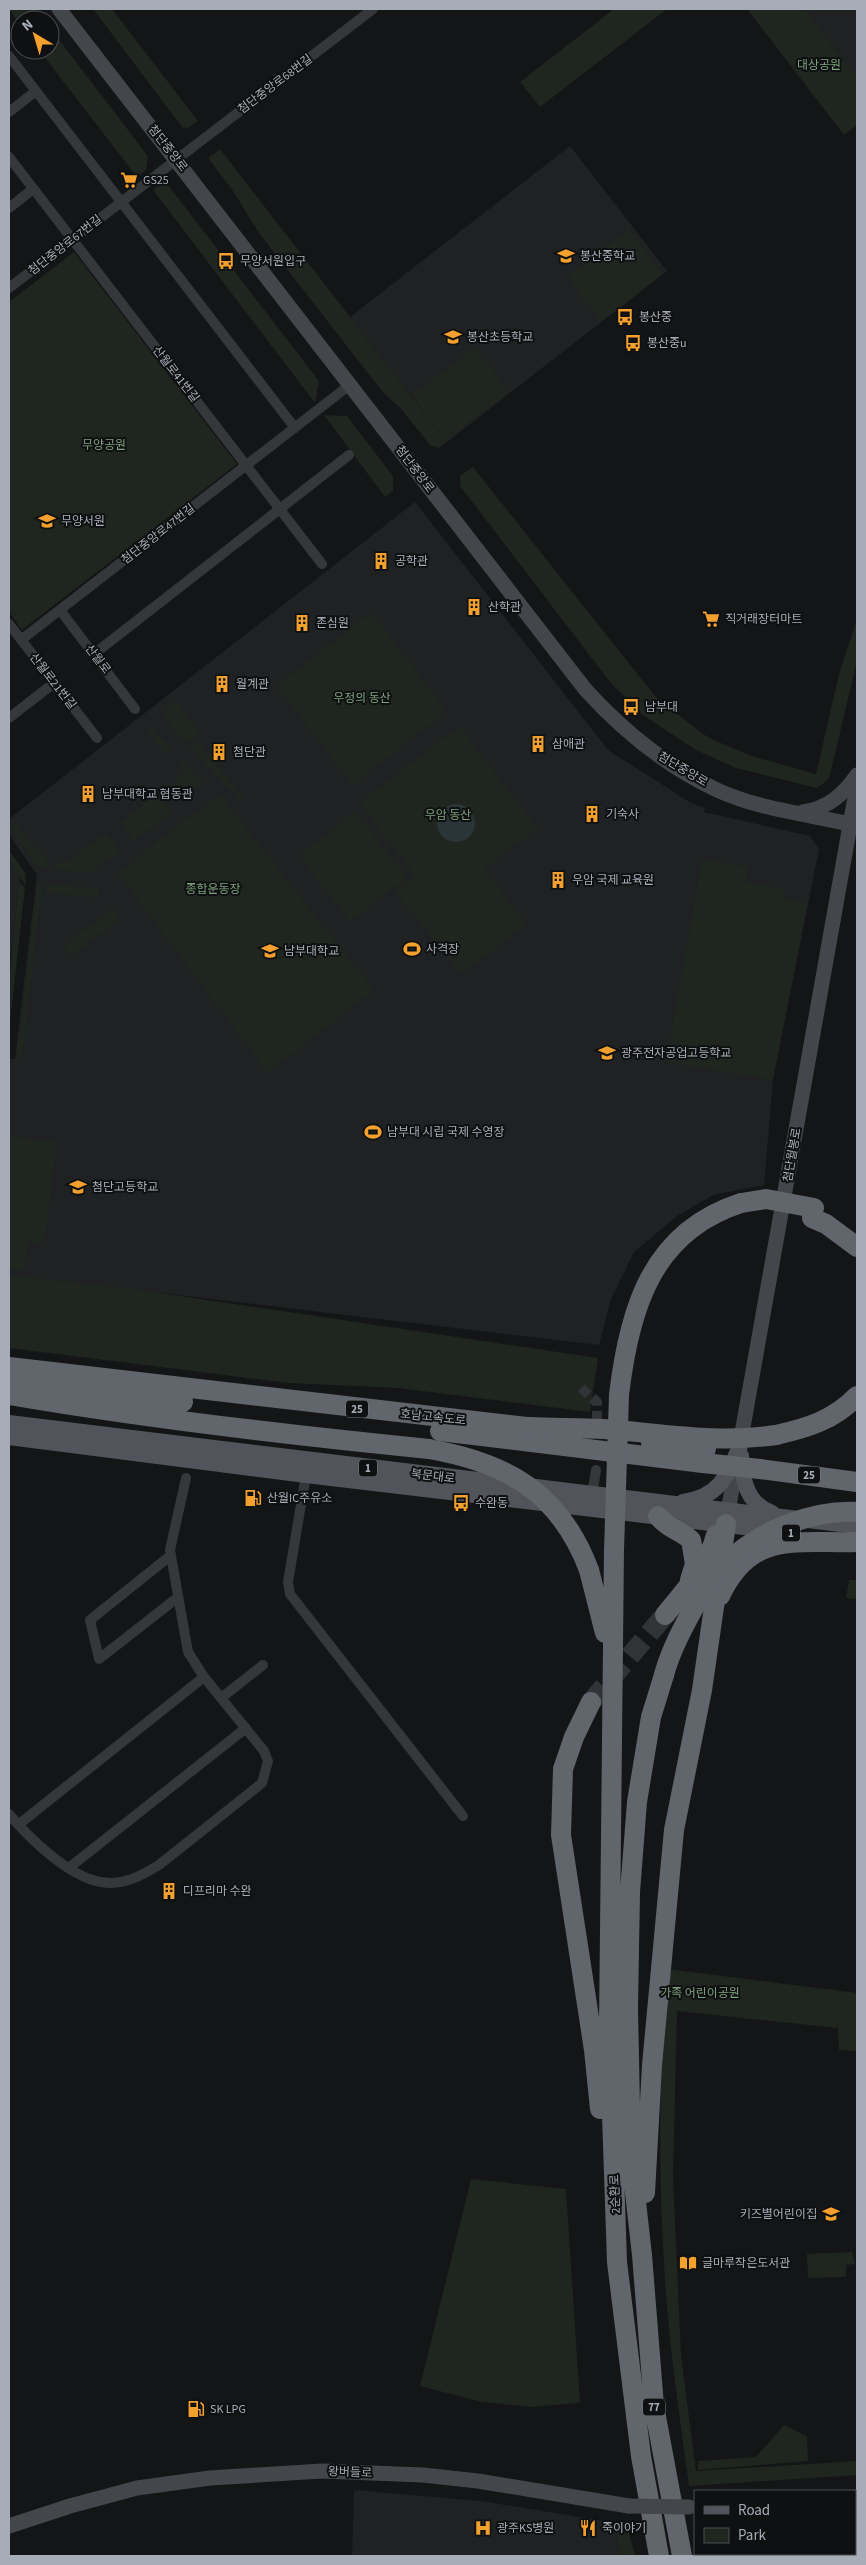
<svg xmlns="http://www.w3.org/2000/svg" width="866" height="2565" viewBox="0 0 866 2565" font-family="'Source Sans 3','Noto Sans KR',sans-serif">
<style>
.built{fill:#202123}
.green{fill:#1e261f}
.water{fill:#2a353a}
.lines{fill:none;stroke-linecap:round;stroke-linejoin:round}
.street-tunnel{stroke:#313336;stroke-width:10;stroke-dasharray:10 5;stroke-linecap:butt}
.highway-tunnel{stroke:#313336;stroke-width:20;stroke-dasharray:20 10;stroke-linecap:butt}
.street{stroke:#35373b;stroke-width:10}
.secondary{stroke:#43464b;stroke-width:15}
.primary{stroke:#51545a;stroke-width:16}
.highway{stroke:#61656c;stroke-width:20}
.secondary-bridge{stroke:#43464b;stroke-width:15}
.highway-bridge{stroke:#61656c;stroke-width:20}
.labels{text-anchor:middle;stroke-width:4;stroke-linejoin:round;paint-order:stroke}
.shield{fill:#0f1011;stroke:#797e85;stroke-width:1}
.shield-label{font-size:11px;font-weight:bold;fill:#a6adb7}
.park-label{font-size:12px;fill:#7ea27d;stroke:#0f1011}
.street-label{font-size:12px;fill:#a6adb7;stroke:#0f1011}
.poi-label{font-size:12px;fill:#a6adb7;stroke:#0f1011;text-anchor:start}
</style>
<rect width="100%" height="100%" fill="#141516"/>
<path class="built" d="M 805,9 L 857,9 L 857,77 Z
M 570,146 L 667,271 L 447,442 L 350,317 Z
M 415,502 L 608,750 L 691,803 L 705,808 L 704,812 L 810,836 L 819,849 L 773,1080 L 764,1185 L 713,1195 L 677,1216 L 634,1252 L 611,1299 L 599,1345 L 9,1275 L 9,1059 L 15,1059 L 37,875 L 9,835 L 9,819 Z
M 9,862 L 20,876 L 9,969 Z
M 354,2490 L 481,2501 L 611,2522 L 621,2556 L 352,2556 Z"/>
<path class="green" d="M 9,9 L 35,9 L 44,20 L 20,20 L 20,25 Z
M 93,9 L 112,9 L 198,121 L 188,128 L 182,127 Z
M 614,9 L 667,9 L 540,107 L 520,82 Z
M 747,9 L 805,9 L 857,77 L 857,125 L 844,135 Z
M 50,28 L 148,156 L 146,170 L 137,177 L 39,50 L 50,50 Z
M 220,149 L 447,442 L 439,448 L 430,445 L 402,410 L 381,390 L 259,233 L 233,191 L 208,158 Z
M 165,181 L 319,381 L 315,403 L 153,190 Z
M 629,229 L 663,274 L 601,322 L 567,277 Z
M 74,252 L 237,464 L 22,630 L 9,612 L 9,302 Z
M 475,347 L 509,392 L 446,440 L 412,395 Z
M 324,415 L 347,416 L 393,476 L 393,491 L 385,497 Z
M 473,467 L 655,696 L 703,734 L 716,741 L 752,756 L 816,774 L 839,674 L 857,619 L 857,661 L 829,779 L 817,788 L 736,768 L 696,750 L 643,715 L 610,682 L 460,486 L 460,476 Z
M 371,612 L 447,711 L 353,785 L 276,686 Z
M 176,701 L 201,732 L 186,743 L 161,714 Z
M 151,726 L 172,748 L 165,754 L 147,730 Z
M 459,726 L 538,828 L 484,869 L 527,924 L 461,975 L 395,891 L 415,875 L 359,803 Z
M 196,740 L 245,799 L 240,801 L 187,745 Z
M 182,761 L 203,783 L 184,801 L 172,785 L 184,773 L 179,764 Z
M 157,794 L 172,812 L 134,841 L 120,822 Z
M 220,795 L 374,990 L 268,1073 L 118,874 L 167,833 Z
M 355,811 L 407,878 L 350,922 L 299,856 Z
M 16,823 L 50,865 L 39,869 L 10,828 Z
M 106,833 L 121,851 L 91,872 L 47,869 L 68,860 Z
M 9,850 L 26,874 L 25,885 L 9,863 Z
M 702,859 L 748,867 L 746,882 L 782,888 L 786,899 L 807,904 L 773,1080 L 666,1062 Z
M 19,881 L 25,888 L 9,1031 L 9,978 Z
M 45,884 L 98,888 L 98,897 L 45,893 Z
M 37,885 L 42,885 L 22,1057 L 17,1057 Z
M 112,908 L 120,919 L 71,957 L 63,946 Z
M 9,1136 L 57,1142 L 44,1244 L 28,1242 L 24,1270 L 9,1269 Z
M 9,1275 L 134,1289 L 598,1358 L 590,1412 L 398,1388 L 289,1383 L 9,1348 Z
M 849,1580 L 857,1580 L 857,1599 L 846,1598 Z
M 667,1969 L 857,1993 L 857,2051 L 839,2050 L 838,2028 L 677,2011 L 673,2177 L 681,2355 L 696,2471 L 857,2461 L 857,2475 L 689,2486 C 679,2412 668,2339 664,2264 C 658,2166 659,2067 667,1969 Z
M 471,2179 L 566,2189 L 580,2403 L 532,2407 L 482,2402 L 420,2386 Z
M 852,2252 L 855,2264 L 846,2265 L 846,2277 L 808,2278 L 807,2254 Z
M 784,2425 L 807,2436 L 808,2461 L 698,2470 L 698,2461 L 756,2457 Z
M 611,2522 L 628,2529 L 635,2556 L 621,2556 Z"/>
<path class="water" d="M437 823a19 19 0 1 1 38 0a19 19 0 1 1-38 0Z"/>
<g class="lines">
<path class="street-tunnel" d="M 581,1388 L 597,1402 L 597,1432"/>
<path class="highway-tunnel" d="M 591,1702 L 665,1615"/>
<path class="street" d="M 9,56 L 295,428
M 9,112 L 36,91
M 9,157 L 322,564
M 9,208 L 33,189
M 9,288 L 373,9
M 60,610 L 135,709
M 9,624 L 97,738
M 21,640 L 351,384
M 94,654 L 349,455
M 9,718 L 54,683
M 306,1475 L 288,1582 L 290,1594 L 463,1816
M 592,1495 L 596,1470
M 170,1556 L 90,1620 L 99,1659 L 177,1598
M 221,1698 L 263,1665
M 9,1814 C 29,1838 69,1877 101,1882 C 123,1886 141,1876 159,1865 L 262,1783 L 268,1761 L 264,1751 L 204,1677 L 188,1652 L 170,1550 L 186,1478
M 18,1825 L 204,1677
M 70,1867 L 246,1728"/>
<path class="secondary" d="M 59,9 L 585,689 C 622,730 666,766 717,790 C 758,809 806,814 850,824
M 803,812 C 828,808 843,795 857,775
M 726,1523 L 857,786
M 855,2497 L 857,2497
M 9,2526 L 70,2506 L 137,2488 L 210,2478 L 322,2471 L 423,2475 L 478,2481 L 629,2506"/>
<path class="primary" d="M 9,1423 L 857,1526
M 9,1437 L 306,1475 L 778,1531
M 741,1456 C 742,1480 747,1504 772,1513
M 683,1502 C 719,1497 727,1477 740,1446"/>
<path class="highway" d="M 812,1218 L 826,1224 L 857,1247
M 9,1367 L 545,1429
M 9,1381 L 183,1402
M 9,1395 C 148,1419 288,1435 429,1449
M 619,1395 C 629,1310 651,1232 741,1203
M 440,1431 L 703,1463
M 776,1435 C 807,1428 834,1420 857,1396
M 651,1443 L 706,1449
M 760,1469 L 857,1482
M 658,1516 C 669,1530 679,1529 691,1540 L 695,1564 L 690,1580
M 614,1550 L 609,2026 L 617,2262 L 641,2456 L 659,2556
M 589,1570 L 605,1633
M 720,1596 C 751,1530 796,1544 857,1542
M 665,1615 C 685,1590 708,1566 716,1535
M 664,1675 L 651,1717 L 637,1802 L 630,1892 L 628,2007 L 631,2157 L 642,2255 L 654,2406 L 682,2556
M 591,1702 L 574,1737 L 563,1769 L 561,1835 L 594,2050 L 600,2109
M 645,2193 L 652,2065 L 674,1830 L 702,1690 L 726,1524"/>
<path class="secondary-bridge" d="M 629,2506 L 689,2507"/>
<path class="highway-bridge" d="M 741,1203 L 766,1199 L 814,1208
M 529,1427 C 554,1428 578,1428 603,1429 C 661,1433 717,1444 776,1435
M 429,1449 C 508,1463 560,1493 589,1570
M 703,1463 L 760,1469
M 614,1550 L 619,1395
M 664,1675 C 672,1644 703,1586 725,1564 C 759,1531 810,1510 857,1512"/>
</g>
<defs>
<g id="supermarket-bare" transform="scale(1.35)"><path d="M-6-5.5h2.5l.6 2H6L4.5 2H-2.5L-4.4-4H-6ZM-1.5 3.2a1.3 1.3 0 1 0 .1 0ZM3 3.2a1.3 1.3 0 1 0 .1 0Z" fill="#f3a02f" stroke="#0f1011" stroke-width="2.5" paint-order="stroke"/></g>
<g id="school-bare" transform="scale(1.35)"><path d="M0-5L7-2L0 1L-7-2ZM-4 1L0 2.5L4 1V4Q0 6-4 4Z" fill="#f3a02f" stroke="#0f1011" stroke-width="2.5" paint-order="stroke"/></g>
<g id="bus-bare" transform="scale(1.35)"><path d="M-5-6H5V4H4V6H2V4H-2V6H-4V4H-5ZM-3.5-4V0h7V-4ZM-3.5 1.2v1.5H-2V1.2ZM2 1.2v1.5H3.5V1.2Z" fill="#f3a02f" stroke="#0f1011" stroke-width="2.5" paint-order="stroke"/></g>
<g id="building-bare" transform="scale(1.35)"><path d="M-4-6H4V6H1V3H-1V6H-4ZM-2.5-4.3h1.7v1.8h-1.7ZM.8-4.3h1.7v1.8H.8ZM-2.5-1h1.7V.8h-1.7ZM.8-1h1.7V.8H.8Z" fill="#f3a02f" stroke="#0f1011" stroke-width="2.5" paint-order="stroke"/></g>
<g id="stadium-bare" transform="scale(1.35)"><path d="M0-5a6.5 5 0 1 0 0 10a6.5 5 0 1 0 0-10ZM-3.5-1.8h7v3.6h-7Z" fill="#f3a02f" stroke="#0f1011" stroke-width="2.5" paint-order="stroke"/></g>
<g id="university-bare" transform="scale(1.35)"><path d="M0-5L7-2L0 1L-7-2ZM-4 1L0 2.5L4 1V4Q0 6-4 4Z" fill="#f3a02f" stroke="#0f1011" stroke-width="2.5" paint-order="stroke"/></g>
<g id="fuel-bare" transform="scale(1.35)"><path d="M-5.5-6h7V0h2V4h1.3V-2.5L3-4.5l.8-.8L6-3V5H2.5V1h-1V6h-7ZM-4.2-4.7v3.2H.2V-4.7Z" fill="#f3a02f" stroke="#0f1011" stroke-width="2.5" paint-order="stroke"/></g>
<g id="library-bare" transform="scale(1.35)"><path d="M-6-4Q-3-5.5-.7-3.5V5Q-3 3-6 4ZM6-4Q3-5.5 .7-3.5V5Q3 3 6 4Z" fill="#f3a02f" stroke="#0f1011" stroke-width="2.5" paint-order="stroke"/></g>
<g id="hospital-bare" transform="scale(1.35)"><path d="M-5-5h3v3.5h4V-5h3V5h-3V1.5h-4V5h-3Z" fill="#f3a02f" stroke="#0f1011" stroke-width="2.5" paint-order="stroke"/></g>
<g id="restaurant-bare" transform="scale(1.35)"><path d="M-5-6h1v4h1v-4h1v4h1v-4h1v5L-1.5 .5V6h-2V.5L-5-1ZM5-6V6H3V1.5H1.5Q1.5-4 5-6Z" fill="#f3a02f" stroke="#0f1011" stroke-width="2.5" paint-order="stroke"/></g>
</defs>
<g fill-rule="evenodd">
<use href="#supermarket-bare" x="129" y="180"/>
<use href="#school-bare" x="566" y="256"/>
<use href="#bus-bare" x="226" y="261"/>
<use href="#bus-bare" x="625" y="317"/>
<use href="#school-bare" x="453" y="337"/>
<use href="#bus-bare" x="633" y="343"/>
<use href="#school-bare" x="47" y="521"/>
<use href="#building-bare" x="381" y="561"/>
<use href="#building-bare" x="474" y="607"/>
<use href="#supermarket-bare" x="711" y="619"/>
<use href="#building-bare" x="302" y="623"/>
<use href="#building-bare" x="222" y="684"/>
<use href="#bus-bare" x="631" y="707"/>
<use href="#building-bare" x="538" y="744"/>
<use href="#building-bare" x="219" y="752"/>
<use href="#building-bare" x="88" y="794"/>
<use href="#building-bare" x="592" y="814"/>
<use href="#building-bare" x="558" y="880"/>
<use href="#stadium-bare" x="412" y="949"/>
<use href="#university-bare" x="270" y="951"/>
<use href="#school-bare" x="607" y="1053"/>
<use href="#stadium-bare" x="373" y="1132"/>
<use href="#school-bare" x="78" y="1187"/>
<use href="#fuel-bare" x="253" y="1498"/>
<use href="#bus-bare" x="461" y="1503"/>
<use href="#building-bare" x="169" y="1891"/>
<use href="#school-bare" x="831" y="2214"/>
<use href="#library-bare" x="688" y="2263"/>
<use href="#fuel-bare" x="196" y="2409"/>
<use href="#hospital-bare" x="483" y="2528"/>
<use href="#restaurant-bare" x="588" y="2528"/>
</g>
<g class="labels">
<g class="shield">
<rect x="346" y="1400.5" width="22" height="17" rx="4"/>
<rect x="359" y="1459.5" width="18" height="17" rx="4"/>
<rect x="798" y="1466.5" width="22" height="17" rx="4"/>
<rect x="782" y="1524.5" width="18" height="17" rx="4"/>
<rect x="643" y="2398.5" width="22" height="17" rx="4"/>
</g>
<g class="shield-label">
<text x="357" y="1413">25</text>
<text x="368" y="1472">1</text>
<text x="809" y="1479">25</text>
<text x="791" y="1537">1</text>
<text x="654" y="2411">77</text>
</g>
<g class="park-label">
<text x="819" y="69">대상공원</text>
<text x="104" y="449">무양공원</text>
<text x="362" y="702">우정의 동산</text>
<text x="448" y="819">우암 동산</text>
<text x="213" y="893">종합운동장</text>
<text x="700" y="1997">가족 어린이공원</text>
</g>
<g class="street-label">
<text transform="translate(275 84) rotate(-37)" y="4">첨단중앙로68번길</text>
<text transform="translate(168 148) rotate(52)" y="4">첨단중앙로</text>
<text transform="translate(65 245) rotate(-38)" y="4">첨단중앙로67번길</text>
<text transform="translate(176 374) rotate(52)" y="4">산월로41번길</text>
<text transform="translate(415 469) rotate(53)" y="4">첨단중앙로</text>
<text transform="translate(158 534) rotate(-38)" y="4">첨단중앙로47번길</text>
<text transform="translate(98 659) rotate(53)" y="4">산월로</text>
<text transform="translate(53 681) rotate(52)" y="4">산월로21번길</text>
<text transform="translate(683 769) rotate(31)" y="4">첨단중앙로</text>
<text transform="translate(792 1155) rotate(-80)" y="4">첨단월봉로</text>
<text transform="translate(433 1417) rotate(6)" y="4">호남고속도로</text>
<text transform="translate(433 1476) rotate(7)" y="4">북문대로</text>
<text transform="translate(615 2194) rotate(-92)" y="4">2순환로</text>
<text transform="translate(350 2472) rotate(2)" y="4">왕버들로</text>
</g>
<g class="poi-label">
<text x="143" y="184">GS25</text>
<text x="580" y="260">봉산중학교</text>
<text x="240" y="265">무양서원입구</text>
<text x="639" y="321">봉산중</text>
<text x="467" y="341">봉산초등학교</text>
<text x="647" y="347">봉산중u</text>
<text x="61" y="525">무양서원</text>
<text x="395" y="565">공학관</text>
<text x="488" y="611">산학관</text>
<text x="725" y="623">직거래장터마트</text>
<text x="316" y="627">존심원</text>
<text x="236" y="688">월계관</text>
<text x="645" y="711">남부대</text>
<text x="552" y="748">삼애관</text>
<text x="233" y="756">첨단관</text>
<text x="102" y="798">남부대학교 협동관</text>
<text x="606" y="818">기숙사</text>
<text x="572" y="884">우암 국제 교육원</text>
<text x="426" y="953">사격장</text>
<text x="284" y="955">남부대학교</text>
<text x="621" y="1057">광주전자공업고등학교</text>
<text x="387" y="1136">남부대 시립 국제 수영장</text>
<text x="92" y="1191">첨단고등학교</text>
<text x="267" y="1502">산월IC주유소</text>
<text x="475" y="1507">수완동</text>
<text x="183" y="1895">디프리마 수완</text>
<text x="817" y="2218" text-anchor="end">키즈별어린이집</text>
<text x="702" y="2267">글마루작은도서관</text>
<text x="210" y="2413">SK LPG</text>
<text x="497" y="2532">광주KS병원</text>
<text x="602" y="2532">죽이야기</text>
</g>
</g>
<rect width="866" height="2565" fill="none" stroke="#a6adb7" stroke-width="20"/>
<rect x="694" y="2490" width="162" height="65" fill="#0f1011" stroke="#4b4f53"/>
<rect x="704" y="2506" width="25" height="8" fill="#51545a" stroke="#4b4f53"/>
<text x="738" y="2515" font-size="15" fill="#a6adb7">Road</text>
<rect x="704" y="2528" width="25" height="15" fill="#1e261f" stroke="#4b4f53"/>
<text x="738" y="2540" font-size="15" fill="#a6adb7">Park</text>
<g transform="translate(35 35) rotate(322)"><circle r="24" fill="#0f1011" stroke="#4b4f53"/>
<path d="M0-4L9 19L0 12L-9 19Z" fill="#f3a02f"/>
<text y="-8" font-size="14" font-weight="bold" text-anchor="middle" fill="#a6adb7">N</text>
</g>
</svg>
